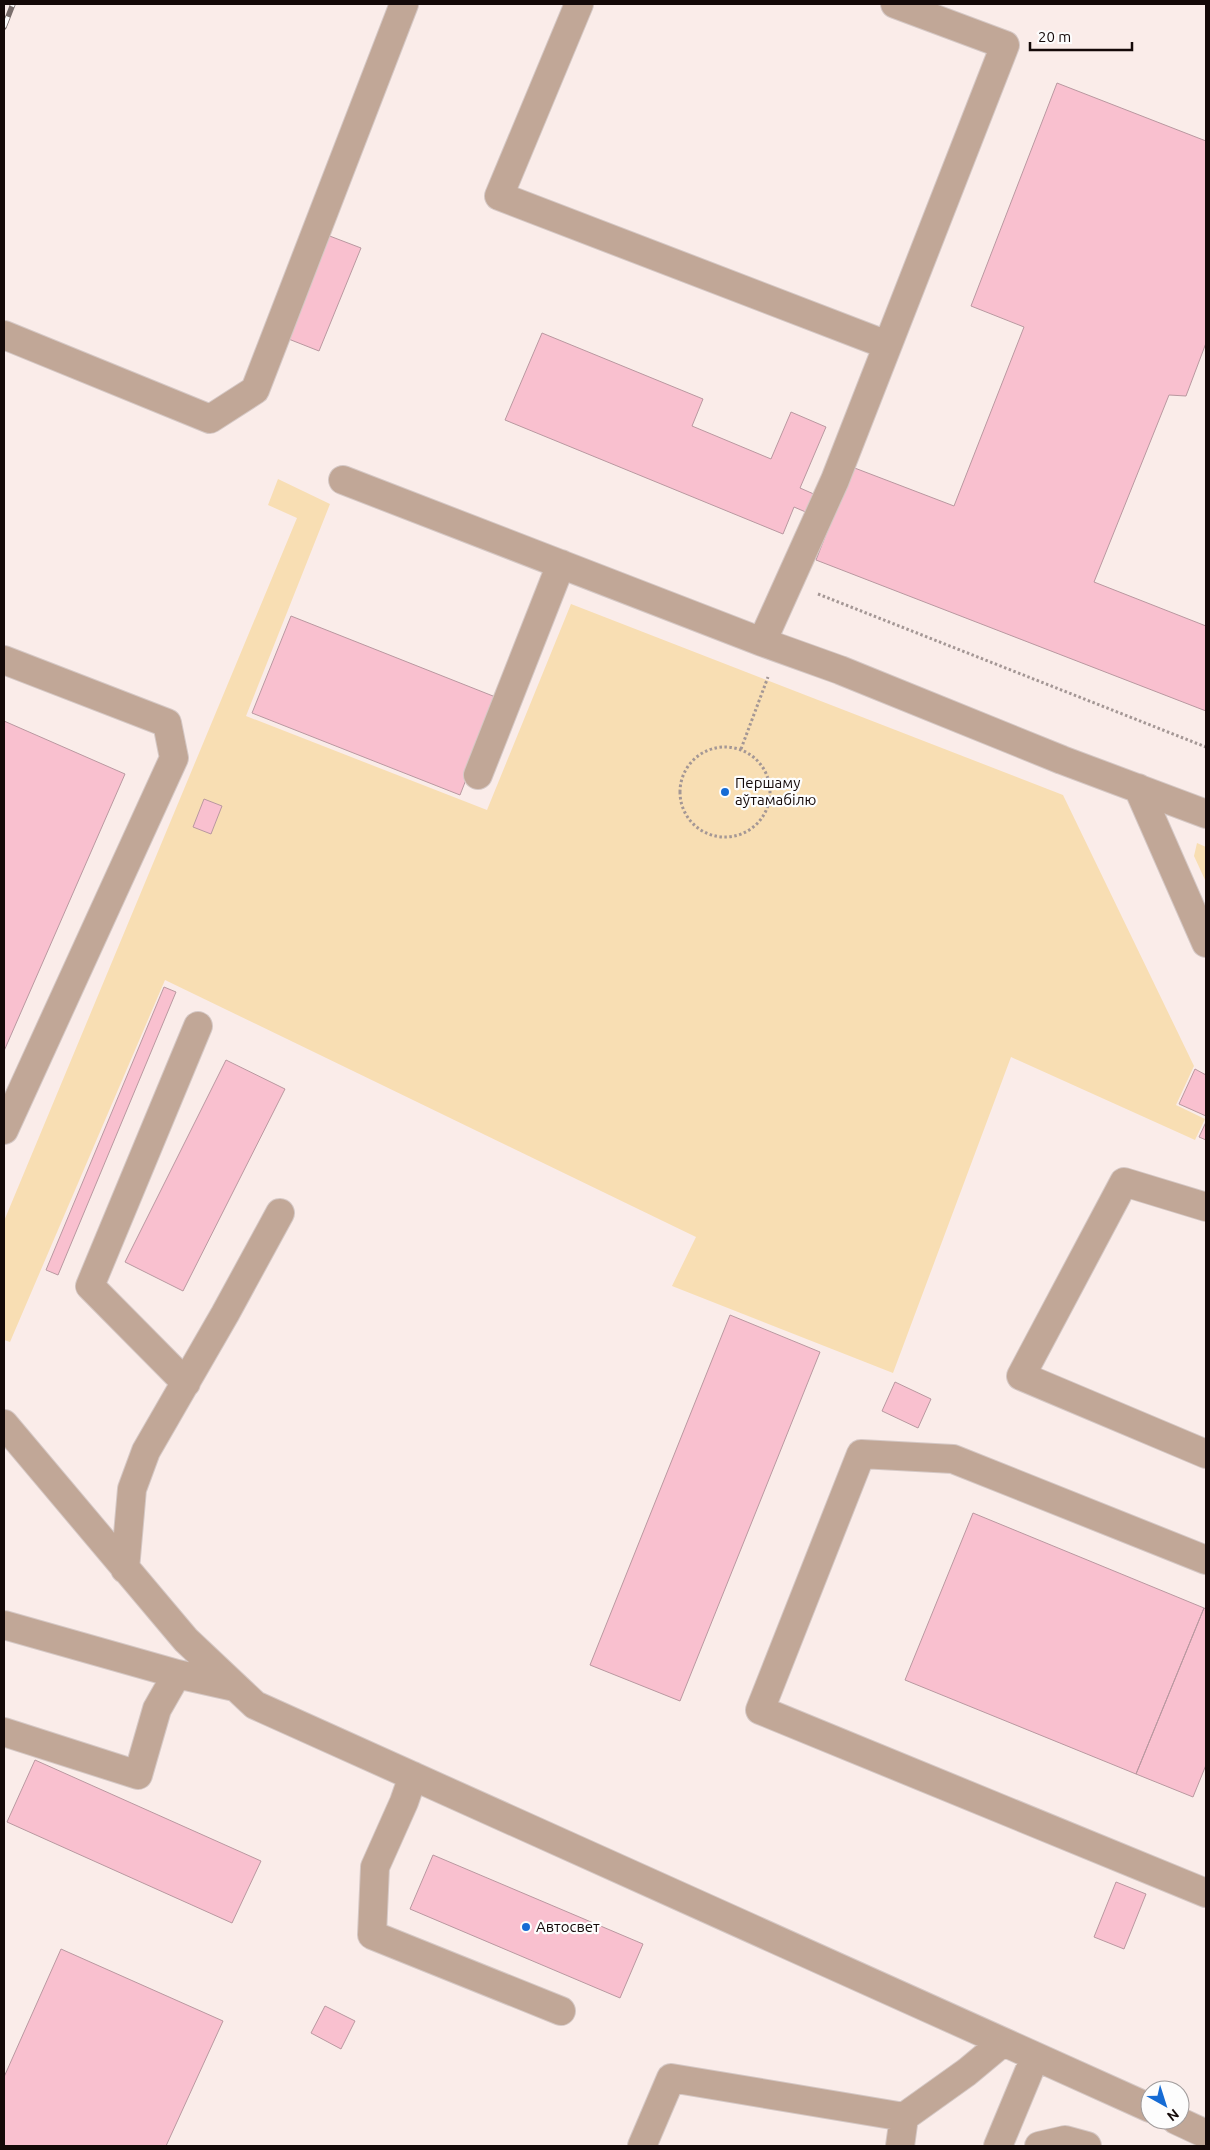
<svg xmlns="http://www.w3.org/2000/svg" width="1210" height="2150" viewBox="0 0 1210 2150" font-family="Ubuntu,sans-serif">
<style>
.green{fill:#f8deb3}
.building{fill:#f9c0cf;stroke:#b998a0}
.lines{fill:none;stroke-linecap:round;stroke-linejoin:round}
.minor-casing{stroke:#d5c8c5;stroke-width:30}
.path{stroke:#a49795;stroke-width:3;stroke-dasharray:2.5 2.5;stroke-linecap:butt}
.minor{stroke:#c1a797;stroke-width:28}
.rail-casing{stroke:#7a6e6c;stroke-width:5.5}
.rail{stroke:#fdfdfd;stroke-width:4;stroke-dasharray:11;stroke-linecap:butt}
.poi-dot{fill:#166bd4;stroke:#fdfdfd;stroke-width:2}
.labels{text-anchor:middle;stroke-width:4.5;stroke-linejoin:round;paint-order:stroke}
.poi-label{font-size:15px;fill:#140908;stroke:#fdfdfd;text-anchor:start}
</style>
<rect width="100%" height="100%" fill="#faece9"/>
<path class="green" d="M 278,479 L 330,504 L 246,716 L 487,810 L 571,604 L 1063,795 L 1194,1066 L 1176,1105 L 1205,1119 L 1195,1140 L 1011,1057 L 893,1373 L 672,1286 L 696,1237 L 165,980 L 10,1342 L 4,1340 L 4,1221 L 297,518 L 268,505 Z
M 1197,843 L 1206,847 L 1206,882 L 1194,856 Z"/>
<path class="building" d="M 1057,83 L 1206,141 L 1206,343 L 1186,396 L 1169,395 L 1094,582 L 1206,626 L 1206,711 L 816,560 L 852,467 L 954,506 L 1024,327 L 971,306 Z
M 327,235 L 361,248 L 319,351 L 286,338 Z
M 542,333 L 703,399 L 692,426 L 771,459 L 791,412 L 826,427 L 800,488 L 816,495 L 808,513 L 794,507 L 783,534 L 505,420 Z
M 291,616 L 498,698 L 460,795 L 252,713 Z
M 4,721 L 125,774 L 4,1051 Z
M 204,799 L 222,806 L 211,834 L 193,827 Z
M 164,987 L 176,992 L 58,1275 L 46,1270 Z
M 226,1060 L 285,1089 L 183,1291 L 125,1262 Z
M 1195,1069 L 1206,1075 L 1206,1116 L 1179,1104 Z
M 1206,1122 L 1206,1140 L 1199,1137 Z
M 730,1315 L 820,1352 L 680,1701 L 590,1665 Z
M 895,1382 L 931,1399 L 918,1428 L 882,1411 Z
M 973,1513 L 1204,1608 L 1136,1774 L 905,1680 Z
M 1204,1608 L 1206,1609 L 1206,1765 L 1193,1797 L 1136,1774 Z
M 35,1760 L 261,1861 L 232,1923 L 7,1822 Z
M 433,1855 L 643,1944 L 620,1998 L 410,1909 Z
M 1116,1882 L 1146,1894 L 1124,1949 L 1094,1937 Z
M 61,1949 L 223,2021 L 166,2146 L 4,2146 L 4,2077 Z
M 325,2006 L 355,2021 L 341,2049 L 311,2033 Z"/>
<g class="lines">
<g class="minor-casing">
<path id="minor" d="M 579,4 L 499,196 L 887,345
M 4,335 L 210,419 L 255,390 L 404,4
M 343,480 L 762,642 L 840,670 L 1062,760 L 1206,814
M 762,642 L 835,480 L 1005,45 L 895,4
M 4,660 L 167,723 L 174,758 L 4,1130
M 478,775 L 561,564
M 1138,788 L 1206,943
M 1206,1207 L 1124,1182 L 1021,1376 L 1206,1454
M 186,1383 L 90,1286 L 198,1026
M 4,1424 L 186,1640 L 255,1705 L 1150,2108
M 1206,1560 L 953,1459 L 861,1454 L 760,1710 L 1206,1893
M 125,1569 L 132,1489 L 146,1451 L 225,1314 L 280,1213
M 4,1625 L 177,1674
M 4,1732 L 138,1775 L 157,1709 L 177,1674 L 235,1687
M 413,1776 L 404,1802 L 375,1867 L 372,1935 L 561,2011
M 1176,2120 L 1206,2134
M 642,2146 L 671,2078 L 904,2117 L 967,2072 L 1003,2042
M 900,2146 L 904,2117
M 998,2146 L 1035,2057
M 1039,2146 L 1065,2140 L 1087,2146"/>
</g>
<path class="path" d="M 818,594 L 1206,747
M680 792a45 45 0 1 1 90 0a45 45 0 1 1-90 0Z
M 741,749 L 768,677"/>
<use href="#minor" class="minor"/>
<g class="rail-casing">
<path id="rail" d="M 4,27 L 13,4"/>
</g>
<use href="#rail" class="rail"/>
</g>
<g class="poi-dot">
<circle cx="725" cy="792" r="5"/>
<circle cx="526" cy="1927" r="5"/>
</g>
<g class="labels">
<g class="poi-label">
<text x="735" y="788">Першаму<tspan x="735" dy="17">аўтамабілю</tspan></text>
<text x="536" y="1932">Автосвет</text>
</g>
</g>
<rect width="1210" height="2150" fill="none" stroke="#140908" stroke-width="10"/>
<g transform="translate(1165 2105) rotate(141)"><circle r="24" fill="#fdfdfd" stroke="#a09b9b"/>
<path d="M0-4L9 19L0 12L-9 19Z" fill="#166bd4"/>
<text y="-8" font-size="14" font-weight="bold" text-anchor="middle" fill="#140908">N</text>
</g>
<path d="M1030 42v8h102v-8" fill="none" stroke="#140908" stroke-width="2.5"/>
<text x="1038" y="42" font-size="15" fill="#140908" stroke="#fdfdfd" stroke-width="4" paint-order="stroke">20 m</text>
</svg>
